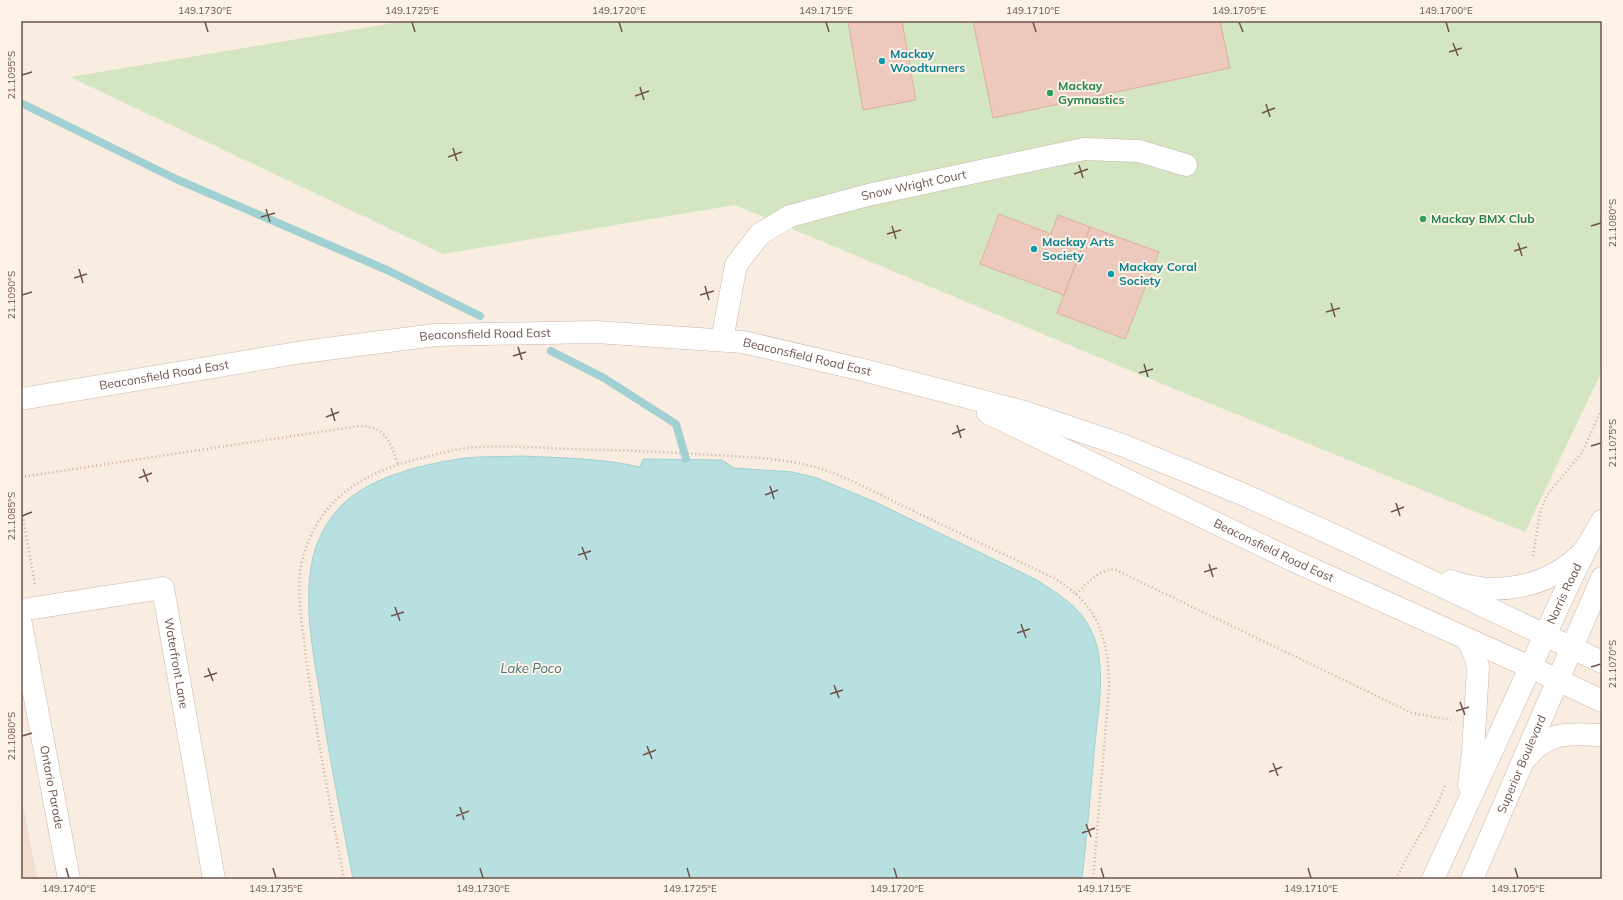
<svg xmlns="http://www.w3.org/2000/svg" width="1623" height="900" viewBox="0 0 1623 900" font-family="Mulish,sans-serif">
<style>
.residential{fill:#f0ded1}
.green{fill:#d4e5c2}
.water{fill:#b8e0e1;stroke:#a0d0d1}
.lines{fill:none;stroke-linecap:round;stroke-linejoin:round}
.stream{stroke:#a0d0d1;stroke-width:8}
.building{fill:#ecc9bc;stroke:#ddae9e}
.street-casing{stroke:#c9b4aa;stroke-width:23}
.secondary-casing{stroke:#ceb5aa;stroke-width:23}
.path{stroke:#d0ada0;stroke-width:2.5;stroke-dasharray:1 3;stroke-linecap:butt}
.street{stroke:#fff;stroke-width:22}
.secondary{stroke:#fff;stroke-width:22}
.ticks{fill:none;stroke:#6e534b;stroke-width:1.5}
.culture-dot{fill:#0f9aa8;stroke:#fdf2e7;stroke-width:1.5}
.leisure-dot{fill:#2e9e5b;stroke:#fdf2e7;stroke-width:1.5}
.labels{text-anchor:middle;stroke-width:4;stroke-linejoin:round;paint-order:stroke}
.culture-label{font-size:12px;font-weight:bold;fill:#0d838f;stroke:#fdf2e7;text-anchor:start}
.leisure-label{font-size:12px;font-weight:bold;fill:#27864d;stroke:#fdf2e7;text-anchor:start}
.street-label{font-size:12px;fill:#6e534b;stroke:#fdf2e7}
.water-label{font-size:13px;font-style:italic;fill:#447779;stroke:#fdf2e7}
.neatline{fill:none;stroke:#6e534b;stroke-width:1.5}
.ticks-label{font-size:10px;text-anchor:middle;fill:#6e534b}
</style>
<rect width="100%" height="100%" fill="#f9ede1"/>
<path class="residential" d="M 21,794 L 36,873 L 38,879 L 21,879 Z"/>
<path class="green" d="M 405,21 L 1602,21 L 1602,371 L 1525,532 L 1172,388 L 735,205 L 443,254 L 70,77 Z"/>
<path class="water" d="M 521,456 C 561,458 601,458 640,467 L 643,459 L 722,460 L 734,468 L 792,472 L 817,478 L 873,501 L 1037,580 C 1055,592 1076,604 1087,623 C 1093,633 1098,646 1099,657 C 1103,685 1098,715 1095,743 C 1091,788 1087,834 1082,879 L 353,879 C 341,815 328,752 319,688 C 312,647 304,603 312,562 C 316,539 331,512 350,498 C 380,474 429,463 466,458 C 484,456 503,457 521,456 Z"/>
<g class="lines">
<path class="stream" d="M 21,103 L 176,179 L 387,270 L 480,316
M 551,351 L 604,378 L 676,424 L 686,459"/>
</g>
<path class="building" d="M 848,21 L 902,21 L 916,100 L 863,110 Z
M 973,21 L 1220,21 L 1230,68 L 993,118 Z
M 999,214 L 1051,234 L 1058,215 L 1090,227 L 1064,295 L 980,264 Z
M 1090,227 L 1159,252 L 1125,339 L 1057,313 Z"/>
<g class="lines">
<g class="street-casing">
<g id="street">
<path id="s1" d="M 722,340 L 736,265 L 760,234 L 790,216 L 868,195 L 1084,149 L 1139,151 L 1186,165"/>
<path id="s2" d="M 21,610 L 163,588 L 214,879"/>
</g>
</g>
<g class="secondary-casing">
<g id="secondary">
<path id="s3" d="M 21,399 L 303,352 L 435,335 L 596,332 L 743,342 L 863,370 L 1024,412 L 1122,445 L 1240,493 L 1340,538 L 1602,662"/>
<path id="s4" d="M 988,413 L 1292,560 L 1530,667 L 1602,701"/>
<path d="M 1451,581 C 1495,597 1547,588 1581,554"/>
<path id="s5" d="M 21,624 L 69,879"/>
<path d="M 1466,639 C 1473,648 1476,657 1478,668 L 1473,752 L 1469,785"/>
<path d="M 1527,757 C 1549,730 1571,734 1602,735"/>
<path id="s6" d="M 1433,879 L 1563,596 L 1586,548 L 1602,521"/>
<path id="s7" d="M 1472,879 C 1516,779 1558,678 1602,578"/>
</g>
</g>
<path class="path" d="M 21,477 L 359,426 C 386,426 390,442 398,464
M 21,508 L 35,584
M 1533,556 L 1540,513 L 1547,495 L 1583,451 L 1602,408
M 1076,594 C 1088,583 1099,568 1116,570 L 1412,713 L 1451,720
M 344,879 C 330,805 316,732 306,658 C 303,630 296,593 301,566 C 315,500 361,473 422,458 C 441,453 459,448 478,447 C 522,445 567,450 611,450 C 645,451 680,453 714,455 C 747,457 779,458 811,466 C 842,474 872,491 901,505 C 951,529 1001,553 1052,577 C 1098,603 1109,638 1109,689 L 1093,879
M 1396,879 C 1411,847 1432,819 1445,786"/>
<use href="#street" class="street"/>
<use href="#secondary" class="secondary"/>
</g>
<path class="ticks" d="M 205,22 L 208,32M 412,22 L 415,32M 619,22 L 622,32M 826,22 L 829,32M 1033,22 L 1036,32M 1239,22 L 1243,32M 1446,22 L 1449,32M 1453,43 L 1458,56M 1449,52 L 1462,48M 22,75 L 32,72M 640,87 L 644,100M 635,96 L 649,91M 1266,104 L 1270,117M 1262,113 L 1275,108M 453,148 L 457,161M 448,157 L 462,152M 1079,165 L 1083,178M 1074,174 L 1088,169M 266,209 L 270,222M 261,217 L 275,213M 892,226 L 896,239M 1591,226 L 1601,223M 887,234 L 901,230M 1518,243 L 1522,256M 1514,251 L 1527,247M 79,269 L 83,283M 74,278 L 87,274M 705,286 L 709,300M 22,295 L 32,292M 700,295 L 714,291M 1331,303 L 1335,317M 1326,312 L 1340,308M 518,347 L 522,360M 513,356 L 526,352M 1144,364 L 1148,377M 1139,373 L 1153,369M 331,408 L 335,421M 326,417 L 339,412M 957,425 L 961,438M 952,434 L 965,429M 1591,446 L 1601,443M 143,469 L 148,482M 139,478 L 152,473M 770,486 L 774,499M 765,495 L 778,490M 1396,503 L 1400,516M 1391,512 L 1404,507M 22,516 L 32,512M 582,547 L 587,560M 578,555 L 591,551M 1209,564 L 1213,577M 1204,572 L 1217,568M 395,607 L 400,621M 391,616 L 404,612M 1021,624 L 1026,638M 1017,633 L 1030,629M 1591,667 L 1601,664M 208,668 L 213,681M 204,677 L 217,673M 834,685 L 839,698M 830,694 L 843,690M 1460,702 L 1465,715M 1456,711 L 1469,707M 22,736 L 32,733M 647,746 L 652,759M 643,755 L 656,750M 1273,763 L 1278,776M 1269,772 L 1282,767M 460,807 L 464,820M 456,816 L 469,811M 1086,824 L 1091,837M 1082,833 L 1095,828M 66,868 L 69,878M 273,868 L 276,878M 480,868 L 483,878M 687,868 L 690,878M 894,868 L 897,878M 1101,868 L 1104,878M 1308,868 L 1311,878M 1515,868 L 1518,878"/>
<g class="culture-dot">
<circle cx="882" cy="61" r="4"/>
<circle cx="1034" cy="249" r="4"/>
<circle cx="1111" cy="274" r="4"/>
</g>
<g class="leisure-dot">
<circle cx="1050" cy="93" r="4"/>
<circle cx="1423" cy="219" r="4"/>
</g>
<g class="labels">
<g class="culture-label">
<text x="890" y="58">Mackay<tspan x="890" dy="14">Woodturners</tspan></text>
<text x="1042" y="246">Mackay Arts<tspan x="1042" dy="14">Society</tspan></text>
<text x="1119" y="271">Mackay Coral<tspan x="1119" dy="14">Society</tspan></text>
</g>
<g class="leisure-label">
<text x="1058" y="90">Mackay<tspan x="1058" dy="14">Gymnastics</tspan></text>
<text x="1431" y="223">Mackay BMX Club</text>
</g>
<g class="street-label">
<text dy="4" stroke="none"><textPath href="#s1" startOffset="278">Snow Wright Court</textPath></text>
<text dy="4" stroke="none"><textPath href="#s3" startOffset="469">Beaconsfield Road East</textPath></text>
<text dy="4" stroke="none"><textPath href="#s3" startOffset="793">Beaconsfield Road East</textPath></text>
<text dy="4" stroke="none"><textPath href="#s3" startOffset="145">Beaconsfield Road East</textPath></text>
<text dy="4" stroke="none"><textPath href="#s4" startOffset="317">Beaconsfield Road East</textPath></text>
<text dy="4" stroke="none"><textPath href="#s6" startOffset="314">Norris Road</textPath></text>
<text dy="4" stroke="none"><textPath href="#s2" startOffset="220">Waterfront Lane</textPath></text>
<text dy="4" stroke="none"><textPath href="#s7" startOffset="125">Superior Boulevard</textPath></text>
<text dy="4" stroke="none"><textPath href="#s5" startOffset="166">Ontario Parade</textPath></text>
</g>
<g class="water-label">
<text x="531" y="673">Lake Poco</text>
</g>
</g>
<rect width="1623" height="900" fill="none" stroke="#fdf2e7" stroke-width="44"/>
<rect x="22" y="22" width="1579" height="856" class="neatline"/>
<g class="ticks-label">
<text x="205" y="14">149.1730°E</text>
<text x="412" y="14">149.1725°E</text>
<text x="619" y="14">149.1720°E</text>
<text x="826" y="14">149.1715°E</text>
<text x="1033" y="14">149.1710°E</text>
<text x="1239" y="14">149.1705°E</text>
<text x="1446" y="14">149.1700°E</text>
<text transform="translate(11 75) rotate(-90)" y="4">21.1095°S</text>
<text transform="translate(1612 223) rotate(-90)" y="4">21.1080°S</text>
<text transform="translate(11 295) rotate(-90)" y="4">21.1090°S</text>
<text transform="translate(1612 443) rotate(-90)" y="4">21.1075°S</text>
<text transform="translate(11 516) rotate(-90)" y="4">21.1085°S</text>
<text transform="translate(1612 664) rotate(-90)" y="4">21.1070°S</text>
<text transform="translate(11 736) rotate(-90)" y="4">21.1080°S</text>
<text x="69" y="892">149.1740°E</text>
<text x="276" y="892">149.1735°E</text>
<text x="483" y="892">149.1730°E</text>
<text x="690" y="892">149.1725°E</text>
<text x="897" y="892">149.1720°E</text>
<text x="1104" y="892">149.1715°E</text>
<text x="1311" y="892">149.1710°E</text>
<text x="1518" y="892">149.1705°E</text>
</g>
</svg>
